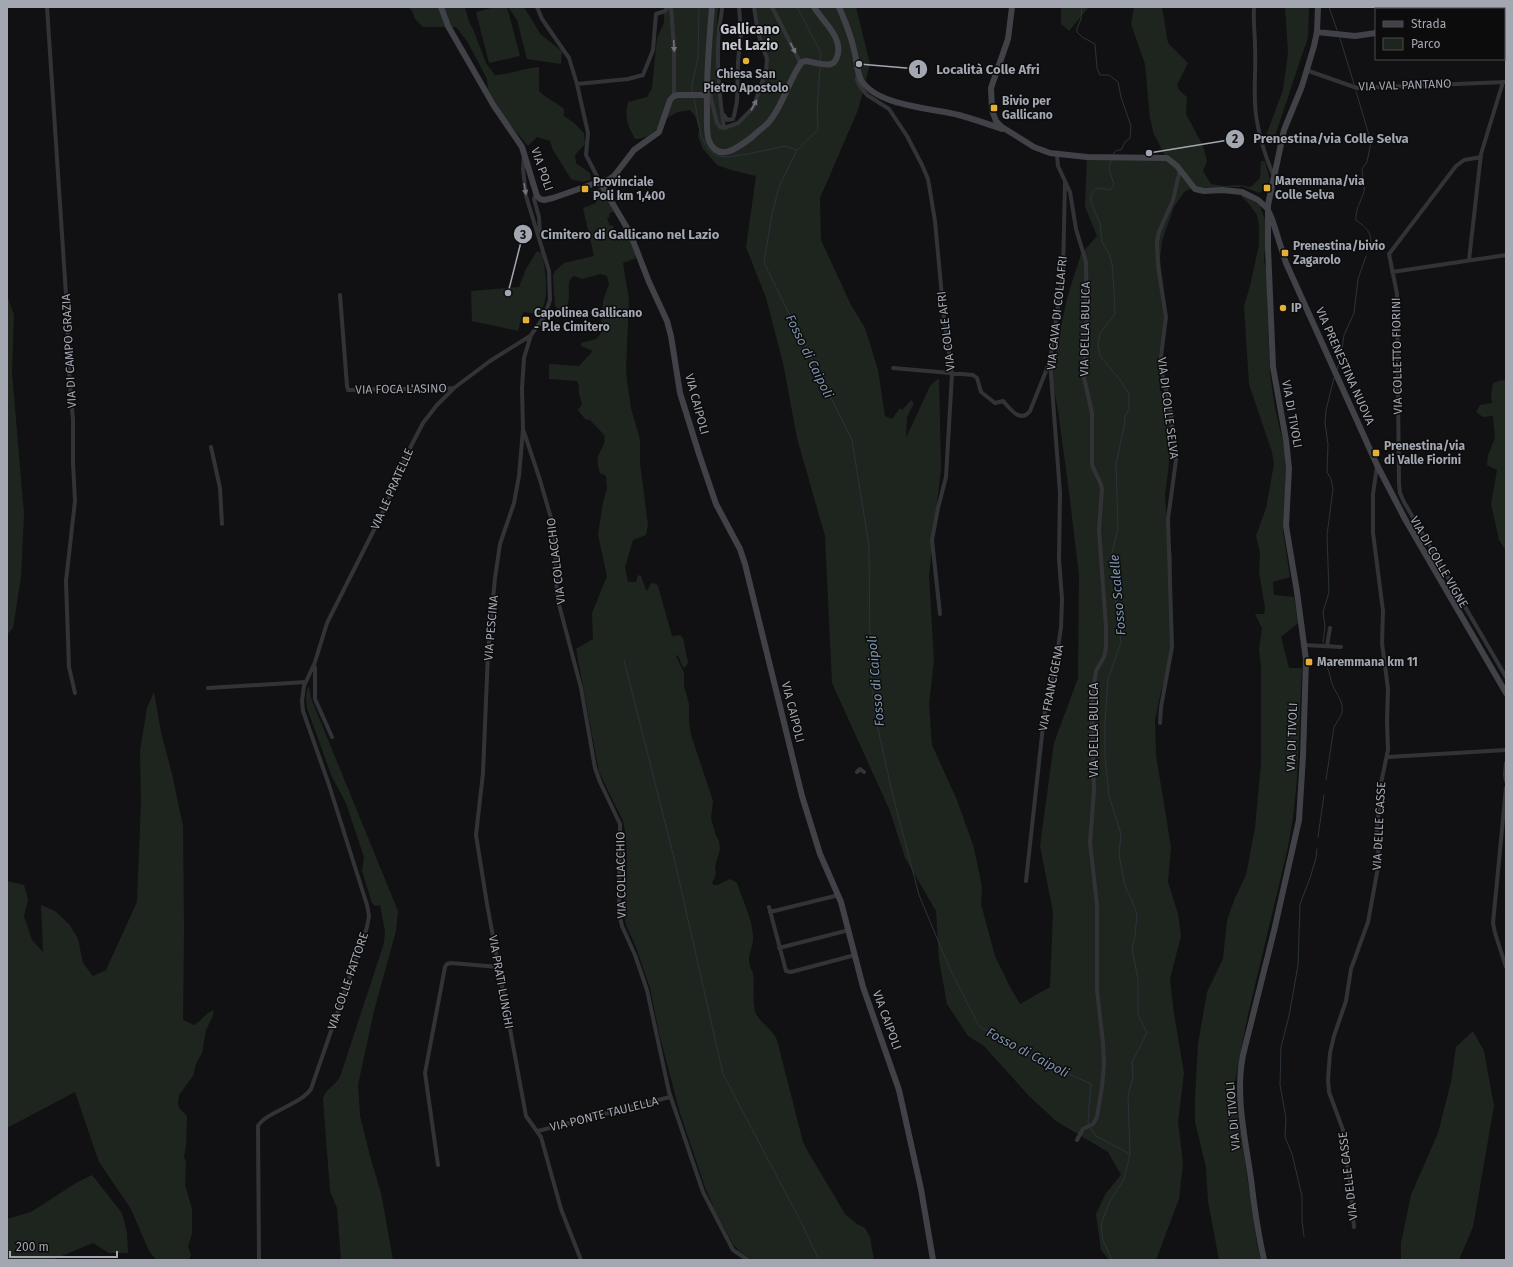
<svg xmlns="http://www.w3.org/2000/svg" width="1513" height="1267" viewBox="0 0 1513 1267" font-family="'Fira Sans',sans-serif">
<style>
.green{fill:#1e251f}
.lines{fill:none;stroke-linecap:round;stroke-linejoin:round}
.stream{stroke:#2b333a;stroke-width:1}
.street{stroke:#323337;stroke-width:4}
.secondary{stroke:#414247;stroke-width:6}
.oneway{fill:#70737b}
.poi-dot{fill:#e6b036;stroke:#0c0c0d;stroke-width:1.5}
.labels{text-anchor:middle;stroke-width:3;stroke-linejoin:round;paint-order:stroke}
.poi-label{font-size:12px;font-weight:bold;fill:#a3a7b2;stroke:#0c0c0d;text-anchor:start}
.street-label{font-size:12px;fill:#a3a7b2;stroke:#0c0c0d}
.water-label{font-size:13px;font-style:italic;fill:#7c94ac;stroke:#0c0c0d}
.quarter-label{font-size:14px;font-weight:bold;fill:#c4c6cf;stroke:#0c0c0d}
.leader{fill:none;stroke:#a3a7b2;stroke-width:1.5}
.callout-dot{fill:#a3a7b2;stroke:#0c0c0d;stroke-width:1.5}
.mark-label{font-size:12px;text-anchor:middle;font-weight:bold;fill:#111}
.callout-label{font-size:13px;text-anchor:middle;font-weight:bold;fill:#a3a7b2;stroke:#0c0c0d;stroke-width:3;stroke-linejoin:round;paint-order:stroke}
</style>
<rect width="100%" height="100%" fill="#111113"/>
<path class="green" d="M 408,7 L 465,7 L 469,22 L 473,29 L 486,63 L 495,75 C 511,74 524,68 539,67 L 539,91 C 547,99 556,102 564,109 L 564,116 L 573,122 L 584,133 L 585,144 L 575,155 L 576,163 L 590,173 L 591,180 L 582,182 L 571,179 L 553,150 L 550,141 L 537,137 L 528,146 L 506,120 L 488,89 L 487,79 L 467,41 L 456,27 L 423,27 L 415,19 L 412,11 Z
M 495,7 L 507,7 L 520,56 L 489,63 L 476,12 Z
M 508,7 L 524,7 L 541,35 L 562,51 L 561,64 L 527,59 L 517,20 Z
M 664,7 L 721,7 L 718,9 C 715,48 715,87 722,125 L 725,128 L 733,125 L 753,108 L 767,66 L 754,7 L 856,7 L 870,64 L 858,110 L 820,198 L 821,240 L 851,305 L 865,328 L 878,370 L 885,416 L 892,419 L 900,408 L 902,410 L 911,400 L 914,403 L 907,417 L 906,438 L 930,386 L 939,378 L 941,468 L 929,576 L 934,660 L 929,705 L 932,745 L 957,800 L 974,848 L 982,887 L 981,904 L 995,956 L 1010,987 L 1020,1004 L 1050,987 L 1053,912 L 1040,846 L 1054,743 L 1078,678 L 1079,575 L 1069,492 L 1058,410 L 1051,374 L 1067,298 L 1081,254 L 1097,236 L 1085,207 L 1087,157 L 1166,158 L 1153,132 L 1152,125 L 1150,119 L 1145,64 L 1131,24 L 1134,7 L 1162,7 L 1168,43 L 1188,63 L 1177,85 L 1180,91 L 1187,97 L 1186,114 L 1203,146 L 1207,161 L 1203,171 L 1211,184 L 1224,186 L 1241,185 L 1249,187 L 1252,186 L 1260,178 L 1261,161 L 1265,161 L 1270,180 L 1264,190 L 1259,193 L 1241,186 L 1239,187 L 1192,188 L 1184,192 L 1174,207 L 1162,241 L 1160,258 L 1166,309 L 1158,361 L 1160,390 L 1175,414 L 1165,496 L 1167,522 L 1172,556 L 1172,600 L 1169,669 L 1161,691 L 1155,720 L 1156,755 L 1171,847 L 1168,882 L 1178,914 L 1181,936 L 1170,979 L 1174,1014 L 1184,1073 L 1178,1122 L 1183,1163 L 1179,1199 L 1156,1260 L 1109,1260 L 1101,1250 L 1096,1214 L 1106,1193 L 1121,1175 L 1108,1152 L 1056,1121 L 1029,1096 L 984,1046 L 968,1036 L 947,1004 L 939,960 L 936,911 L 905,858 L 890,811 L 832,683 L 825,536 L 797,438 L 783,363 L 766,298 L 746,247 L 756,176 L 731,170 L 717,165 L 703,149 L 698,137 L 699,129 L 695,116 L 690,110 C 685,111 679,111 674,114 C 659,121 655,139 635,139 C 628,125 624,118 628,102 L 647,97 L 652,88 L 657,38 L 664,23 Z
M 1061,7 L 1089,7 L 1069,31 L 1061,24 Z
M 1285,7 L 1309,7 L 1308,37 L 1275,136 L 1264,141 L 1283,90 L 1288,53 Z
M 600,188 L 614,211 L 609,214 L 610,217 L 607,218 L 610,226 L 613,225 L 616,237 L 628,234 L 636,258 L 623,263 L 629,300 L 626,368 L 627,381 L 631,408 L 640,440 L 640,463 L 648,525 L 646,535 L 633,540 L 625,567 L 628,582 L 636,582 L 638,575 L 641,576 L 646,590 L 648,590 C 650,584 652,580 658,586 L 672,636 L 680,635 L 683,638 L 688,663 L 684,668 C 680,664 681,659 677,655 L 676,656 L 684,673 L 684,686 L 689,704 L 689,722 L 691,735 L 713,801 L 711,818 L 716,836 L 719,841 L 720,849 L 715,867 L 716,874 L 712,883 L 714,885 L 718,885 L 729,879 L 734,881 L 737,883 C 742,899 754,922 753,939 C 753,946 749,953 749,960 C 749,965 752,970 753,974 C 755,987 752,999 755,1011 C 759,1023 772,1028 777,1040 L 803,1142 L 810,1155 L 845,1214 L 857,1224 L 865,1228 L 870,1237 L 874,1260 L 753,1260 L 739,1251 L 733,1244 L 715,1211 L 705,1187 L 680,1113 L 659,1033 L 650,988 L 636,947 L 626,925 L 624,915 C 625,886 630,848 623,821 L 599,772 L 576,649 L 593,639 L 592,613 L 607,576 L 598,535 L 603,502 L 607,488 L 606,476 L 600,473 C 596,461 597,457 603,446 C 605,443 604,440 605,436 L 590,420 L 585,419 L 578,410 L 582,404 L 579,394 L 579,386 L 577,381 L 549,379 L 549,365 L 551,364 L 579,366 L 592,352 L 591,350 L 581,346 L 581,343 L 596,339 L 600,335 L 603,301 L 609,284 L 607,276 L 601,274 L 582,279 L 574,276 C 562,282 577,305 560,311 L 555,306 L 553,276 L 555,271 L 564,263 L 594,256 L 583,208 L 596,203 L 591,190 Z
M 1241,193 L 1260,206 L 1267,225 L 1264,261 L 1267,274 L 1268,327 L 1270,374 L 1275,408 L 1285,450 L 1286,471 L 1283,531 L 1290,577 L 1273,582 L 1274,595 L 1294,597 L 1298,623 L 1281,637 L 1289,668 L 1302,668 L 1297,779 L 1293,818 L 1288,847 L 1247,1019 L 1234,1087 L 1257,1244 L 1261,1260 L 1219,1260 L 1208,1201 L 1206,1167 L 1195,1122 L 1195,1098 L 1198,1044 L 1207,992 L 1223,959 L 1227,920 L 1235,898 L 1246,875 L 1255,828 L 1261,763 L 1261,667 L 1259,650 L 1262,628 L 1255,614 L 1264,614 L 1265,608 L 1259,572 L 1260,552 L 1256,536 L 1266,508 L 1274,464 L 1272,452 L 1249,384 L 1244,306 L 1250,286 L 1259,245 L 1259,225 L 1257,215 L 1249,204 L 1241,196 Z
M 537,251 L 542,253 C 545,270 551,299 539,314 L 523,312 L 518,331 L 472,321 L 471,291 L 519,287 L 526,269 Z
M 7,295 L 14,315 L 12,372 L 24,514 L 21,577 L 13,628 L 7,635 Z
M 1502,380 L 1506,381 L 1506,551 L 1499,540 L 1491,504 L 1497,470 L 1487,465 L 1488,455 L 1495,438 L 1493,416 L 1483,417 L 1476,412 L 1480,405 L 1492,403 L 1491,395 L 1493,383 Z
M 309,686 L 311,698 L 398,911 L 396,931 L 374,1011 L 358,1085 L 360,1116 L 370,1156 L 381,1193 L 393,1260 L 341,1260 L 337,1208 L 330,1191 L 323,1099 C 325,1089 335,1086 340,1077 L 384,943 L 385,931 L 380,905 L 375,906 L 372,903 L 362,871 L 364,857 L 346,803 L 332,777 L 307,708 C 306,700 305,693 309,686 Z
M 154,692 L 161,732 L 172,774 L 183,826 L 184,931 L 183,1020 L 194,1025 C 203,1020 206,1012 214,1010 L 212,1018 L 206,1030 L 202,1053 L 196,1064 L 193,1076 L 179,1095 L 178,1103 L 179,1108 L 187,1116 L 186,1146 L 184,1156 L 186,1163 L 185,1185 L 192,1209 L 192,1233 L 188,1247 L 191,1255 L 189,1260 L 156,1260 L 149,1251 L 131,1209 L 99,1162 L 75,1092 L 7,1128 L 7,881 L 24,885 L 28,899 L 24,916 L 32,940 L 43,952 L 41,905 L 55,911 L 69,924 L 78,939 L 83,963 L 93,976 L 106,970 L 137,902 L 141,802 L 140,751 L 147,708 Z
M 1473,1031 L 1484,1051 L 1494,1106 L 1473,1227 L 1459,1260 L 1401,1260 L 1401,1243 L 1411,1195 L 1438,1133 L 1451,1082 L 1456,1047 Z
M 92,1175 L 122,1213 L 127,1233 L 128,1253 L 109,1253 L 93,1243 L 52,1260 L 7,1260 L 7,1219 L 31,1212 L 76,1183 Z"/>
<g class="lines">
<path class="stream" d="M 797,7 L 821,53 L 820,62
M 1082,7 L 1081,19 L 1077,28 L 1077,32 L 1082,37 L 1095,44 L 1097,68 L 1100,75 L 1109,75 L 1118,82 L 1121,97 L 1131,126 L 1130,138 L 1125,142 L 1121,150 L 1117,150 L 1112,155
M 1329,7 L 1337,30
M 1340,38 L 1354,84
M 1356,91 L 1371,142 L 1367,162 L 1362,169 C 1362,174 1365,188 1364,192 C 1361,201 1355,210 1356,220 C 1368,229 1375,235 1368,251
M 692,92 L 692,84 L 698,58 L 699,7
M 694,98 L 701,136 L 708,149 L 717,156 L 727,157 L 748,154 L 785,146 L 797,150 L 779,187 L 772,214 L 764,263 L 852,440 L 869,546 L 870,659 L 875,716 L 893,796 L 919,895 L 949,967 L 979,1026 L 1030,1056 L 1091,1084 L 1088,1122 L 1090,1125
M 797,150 L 818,130 L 817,112 L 820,67
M 1111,160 L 1109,169 L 1114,184 L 1110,190 L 1099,188 L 1095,189 L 1091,195 L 1091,202 L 1100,224 L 1102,242 L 1109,254 L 1112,263 L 1114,290 L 1115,314 L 1100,333 L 1098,344 L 1100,356 L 1121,381 L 1129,394 L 1129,409 L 1125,416 L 1124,427 L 1116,464 L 1118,529 L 1112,552 L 1116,605 L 1121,642 L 1108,679 L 1105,722 L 1105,757 L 1109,796 L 1121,834 L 1119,855 L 1125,886 L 1133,903 L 1137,914 L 1135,936 L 1132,949 L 1138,979 L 1138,1015 L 1147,1033 L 1132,1062 L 1133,1077 L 1128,1095 L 1130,1154 L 1124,1179 L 1109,1203 L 1101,1225 L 1103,1240 L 1112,1260
M 1337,369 L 1341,357 L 1344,335 L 1354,313 L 1358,279 L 1366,256
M 1323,643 L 1325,626 L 1323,612 L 1329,592 L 1327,535 L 1333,489 L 1331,479 L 1327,472 L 1328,444 L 1325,423 L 1326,410 L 1334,378
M 624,660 L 675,862 L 723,1074 L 801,1222 L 819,1260
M 1326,780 L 1334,727 C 1336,723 1341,716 1342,713 C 1344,702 1337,695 1333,686 C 1330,679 1330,672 1326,665
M 1318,837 L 1324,795
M 1091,1128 L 1096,1136 L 1130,1154
M 1304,1236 L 1302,1221 L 1302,1196 L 1292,1154 L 1285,1137 L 1286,1118 L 1280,1085 L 1281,1047 L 1289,1016 L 1298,965 L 1300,904 L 1310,878 L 1316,858 L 1317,849"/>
<path class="street" d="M 47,7 L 67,310 L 69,372 L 73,420 L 73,463 L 75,501 L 66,581 L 69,667 L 75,693
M 537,7 L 542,19 L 569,58 L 577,84
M 671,7 L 674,47 L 674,96
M 722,7 C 722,14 720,21 719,28 C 716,61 719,95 724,128
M 772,7 L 801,64
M 1254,7 C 1253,21 1255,34 1255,47 C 1256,66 1254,84 1255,103 C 1256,129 1264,153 1274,177
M 1306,70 L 1357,88 L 1506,82
M 858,72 L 857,80 L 861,88 L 867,95 L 889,109 L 907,136 L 922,165 L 928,179 L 935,221 L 944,318 L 952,374 L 946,477 L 938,508 L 932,540 L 940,614
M 709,90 L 717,123 L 720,127 L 724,128
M 724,115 L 727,120 L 733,119
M 734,116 L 737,101 L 738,62 L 741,32 L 739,7
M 724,128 L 738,123 L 753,108 L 766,71 L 767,59 L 758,33 L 754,7
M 524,155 L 523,169 L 526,196 L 549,271 L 550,300 L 544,317 L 531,335 L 524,358 L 522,388 L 523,429 L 519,476 L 514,503 L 500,544 L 495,578 L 488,653 L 483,773 L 476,835 L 487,904 L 526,1116 L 541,1137 L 561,1209 L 581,1260
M 1057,155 L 1058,166 L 1070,192 L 1076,229 L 1086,262 L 1087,341 L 1083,373 L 1092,413 L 1092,464 C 1094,473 1101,480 1102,489 L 1099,530 L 1106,627 L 1106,648 L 1104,657 L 1096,671 L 1093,691 L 1092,709 L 1094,790 L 1090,843 L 1097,905 L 1097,990 L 1103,1043 L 1104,1064 L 1102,1087 L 1097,1117 L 1093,1124 L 1083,1129 L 1077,1140
M 1481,157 L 1464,160 L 1456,166 L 1389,254 L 1397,294 L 1399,484 L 1400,493 L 1404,502 L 1506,677
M 600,182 L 586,155 L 588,133 L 577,84 L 628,79 L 643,75 L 653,50 L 656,14 L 665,11 L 668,7
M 537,196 L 535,197 L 534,199 L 539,217 L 540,235
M 1469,260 L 1481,154 L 1503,82
M 1392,272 L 1506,255
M 340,295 L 347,386 L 348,390 L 454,388
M 893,368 L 973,375 L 977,378 L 981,392 L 995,403 L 1003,401 C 1010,408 1020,424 1030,411 L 1050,361
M 524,432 L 540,480 L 553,525 L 555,540 L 557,597 L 581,688 L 595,768 L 600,782 L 620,824 L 619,913 L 622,926 L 635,955 L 647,990 L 669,1092 L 703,1192 L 733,1250 L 748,1260
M 211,447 L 220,488 L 222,524
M 1304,645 L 1341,647
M 1327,646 L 1330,628
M 315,667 L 315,699 L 332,737
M 208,688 L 306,682
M 1160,723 L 1161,707 L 1172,647 L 1168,519 L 1176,460 L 1170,407 L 1160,364 L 1166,317 L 1158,266 L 1157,242 L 1159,232 L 1173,200 L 1180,170
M 1388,757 L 1506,750
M 1506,763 L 1505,775 L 1506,781
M 857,772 L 860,769 L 864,772
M 1506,788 L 1493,923 L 1495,933 L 1506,967
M 1026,881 L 1044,717 L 1057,655 L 1061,627 L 1062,599 L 1059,559 L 1060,493 L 1050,361 L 1063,272 L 1065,182
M 769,907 L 786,971 L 791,972 L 855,955
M 770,912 L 839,895
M 779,948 L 849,930
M 538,1131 L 670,1097
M 438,1165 L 425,1073 L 445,967 L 447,964 L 451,963 L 499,967
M 1354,1227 L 1349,1176 L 1345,1153 L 1343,1130 L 1329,1092 L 1328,1080 L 1330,1053 L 1334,1036 L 1346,1001 L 1351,969 L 1368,922 L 1379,862 L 1377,830 L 1381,783 L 1388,750 L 1387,721 L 1388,689 L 1382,643 L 1383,611 L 1373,533 L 1373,494 L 1377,466
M 259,1260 L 258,1126 C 266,1112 300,1105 311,1089 L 367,927 L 369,916 L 367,905 L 329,785 L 303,711 L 302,701 L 304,686 L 315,662 L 327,623 L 382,514 L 410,448 L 423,423 L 437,405 L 454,388 L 490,361 L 530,336"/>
<path class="secondary" d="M 441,7 L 448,26 L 494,106 L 522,147 L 537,196 L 540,199 L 544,200 L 553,198 L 593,184 L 608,180 L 614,176 L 634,150 L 659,132 L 670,100 L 674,96 L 678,95 L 706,95
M 712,7 C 709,42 706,76 707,110 C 707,120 706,132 709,141 C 719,164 740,146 752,137 C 757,132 763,128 768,123 C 783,107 789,78 802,62 L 806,61 C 813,62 824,66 831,64 C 834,63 836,60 837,57 C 844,38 823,22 814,7
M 839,7 C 845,21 851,35 854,50 C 857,60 856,70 861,80 C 877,106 931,108 959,115 C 973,119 988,124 1002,129
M 1012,7 L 1008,39 L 991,88 L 992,110 L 996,121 L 1002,127 L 1034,147 L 1050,153 L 1087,157 L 1167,158 L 1177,166 L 1195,189 L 1204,191 L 1222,190 L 1242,192 L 1258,200 L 1267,208 L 1272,219 L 1286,263 L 1377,465 L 1405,519 L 1506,693
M 1429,9 L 1433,7
M 1317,32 L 1355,36 L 1376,33
M 600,182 L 630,233 L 649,282 L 667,321 L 671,336 L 680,393 L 699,454 L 716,504 L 740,549 L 745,564 L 802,796 L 820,854 L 841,902 L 863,987 L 899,1090 L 921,1189 L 933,1260
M 1264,1260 C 1258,1233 1254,1206 1251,1179 C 1245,1138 1235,1095 1243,1055 L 1274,931 L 1299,820 L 1303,756 L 1306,660 L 1297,592 L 1286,526 L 1289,468 L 1286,440 L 1273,367 L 1268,248 L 1268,205 L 1284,130 L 1302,86 L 1314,46 L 1317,32 L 1318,7"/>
</g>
<defs><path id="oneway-solid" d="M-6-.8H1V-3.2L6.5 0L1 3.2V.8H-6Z"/></defs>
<g class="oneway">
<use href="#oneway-solid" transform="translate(674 46) rotate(88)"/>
<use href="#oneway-solid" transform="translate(793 48) rotate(63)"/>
<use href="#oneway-solid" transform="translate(754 105) rotate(-61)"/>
<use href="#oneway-solid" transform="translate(525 189) rotate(81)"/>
</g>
<g class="poi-dot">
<circle cx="746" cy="61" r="4"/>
<rect x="990" y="104" width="8" height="8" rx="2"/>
<rect x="1263" y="184" width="8" height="8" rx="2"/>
<rect x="581" y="185" width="8" height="8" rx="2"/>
<rect x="1281" y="249" width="8" height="8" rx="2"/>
<circle cx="1283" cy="308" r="4"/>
<rect x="522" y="316" width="8" height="8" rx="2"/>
<rect x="1372" y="449" width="8" height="8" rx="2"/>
<rect x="1305" y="658" width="8" height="8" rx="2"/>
</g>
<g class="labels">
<g class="poi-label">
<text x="746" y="78" text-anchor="middle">Chiesa San<tspan x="746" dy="14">Pietro Apostolo</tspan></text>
<text x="1002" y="105">Bivio per<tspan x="1002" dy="14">Gallicano</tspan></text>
<text x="1275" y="185">Maremmana/via<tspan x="1275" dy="14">Colle Selva</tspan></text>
<text x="593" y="186">Provinciale<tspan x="593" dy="14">Poli km 1,400</tspan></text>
<text x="1293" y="250">Prenestina/bivio<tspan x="1293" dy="14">Zagarolo</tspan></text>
<text x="1291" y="312">IP</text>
<text x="534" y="317">Capolinea Gallicano<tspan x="534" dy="14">- P.le Cimitero</tspan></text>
<text x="1384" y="450">Prenestina/via<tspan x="1384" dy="14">di Valle Fiorini</tspan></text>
<text x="1317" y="666">Maremmana km 11</text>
</g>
<g class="street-label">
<text transform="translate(1405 85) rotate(-2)" y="4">VIA VAL PANTANO</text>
<text transform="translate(542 169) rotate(71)" y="4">VIA POLI</text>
<text transform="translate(1057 313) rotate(-84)" y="4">VIA CAVA DI COLLAFRI</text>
<text transform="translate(1085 329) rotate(-89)" y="4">VIA DELLA BULICA</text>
<text transform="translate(946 331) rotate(-97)" y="4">VIA COLLE AFRI</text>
<text transform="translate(69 351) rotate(-93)" y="4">VIA DI CAMPO GRAZIA</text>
<text transform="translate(1397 356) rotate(-91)" y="4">VIA COLLETTO FIORINI</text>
<text transform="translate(1345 366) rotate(66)" y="4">VIA PRENESTINA NUOVA</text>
<text transform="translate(401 389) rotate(-1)" y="4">VIA FOCA L'ASINO</text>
<text transform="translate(697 404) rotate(75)" y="4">VIA CAIPOLI</text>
<text transform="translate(1168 408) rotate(83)" y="4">VIA DI COLLE SELVA</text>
<text transform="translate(1292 414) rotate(80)" y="4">VIA DI TIVOLI</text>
<text transform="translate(392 489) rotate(-66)" y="4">VIA LE PRATELLE</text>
<text transform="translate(556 561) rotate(-97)" y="4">VIA COLLACCHIO</text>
<text transform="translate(1439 562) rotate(60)" y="4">VIA DI COLLE VIGNE</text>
<text transform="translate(491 628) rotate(-85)" y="4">VIA PESCINA</text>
<text transform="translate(1051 688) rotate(-79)" y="4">VIA FRANCIGENA</text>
<text transform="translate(793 712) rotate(76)" y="4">VIA CAIPOLI</text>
<text transform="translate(1094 730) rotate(-90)" y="4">VIA DELLA BULICA</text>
<text transform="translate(1292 737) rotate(-88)" y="4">VIA DI TIVOLI</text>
<text transform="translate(1379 826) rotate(-87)" y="4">VIA DELLE CASSE</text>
<text transform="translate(621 875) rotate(-91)" y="4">VIA COLLACCHIO</text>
<text transform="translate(348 981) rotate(-71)" y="4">VIA COLLE FATTORE</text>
<text transform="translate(501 982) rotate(80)" y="4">VIA PRATI LUNGHI</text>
<text transform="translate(887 1020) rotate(70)" y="4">VIA CAIPOLI</text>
<text transform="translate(604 1114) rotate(-14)" y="4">VIA PONTE TAULELLA</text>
<text transform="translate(1233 1116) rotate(-95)" y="4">VIA DI TIVOLI</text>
<text transform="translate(1348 1176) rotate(-97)" y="4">VIA DELLE CASSE</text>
</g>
<g class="water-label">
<text transform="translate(810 356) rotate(64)" y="5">Fosso di Caipoli</text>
<text transform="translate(1117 595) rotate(-95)" y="5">Fosso Scalelle</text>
<text transform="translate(875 681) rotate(-95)" y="5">Fosso di Caipoli</text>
<text transform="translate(1028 1052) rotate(28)" y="5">Fosso di Caipoli</text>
</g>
<g class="quarter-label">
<text x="750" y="34">Gallicano<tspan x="750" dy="16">nel Lazio</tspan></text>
</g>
</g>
<path class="leader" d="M859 64L918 69M1149 153L1235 139M508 293L523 234"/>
<g class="callout-dot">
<circle cx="859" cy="64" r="4"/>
<circle cx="1149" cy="153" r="4"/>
<circle cx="508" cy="293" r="4"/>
<circle cx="918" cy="69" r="10"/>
<circle cx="1235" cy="139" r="10"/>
<circle cx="523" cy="234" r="10"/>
</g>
<g class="mark-label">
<text x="918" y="74">1</text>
<text x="1235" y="143">2</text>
<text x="523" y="239">3</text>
</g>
<g class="callout-label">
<text x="988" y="74">Località Colle Afri</text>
<text x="1331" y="143">Prenestina/via Colle Selva</text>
<text x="630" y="239">Cimitero di Gallicano nel Lazio</text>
</g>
<rect width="1513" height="1267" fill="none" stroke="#a3a7b2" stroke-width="16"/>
<rect x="1375" y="8" width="130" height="52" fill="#0c0c0d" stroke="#484a4f"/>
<rect x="1383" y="21" width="20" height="6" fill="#414247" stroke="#484a4f"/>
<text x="1411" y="28" font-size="12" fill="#a3a7b2">Strada</text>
<rect x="1383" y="38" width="20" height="12" fill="#1e251f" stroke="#484a4f"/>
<text x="1411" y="48" font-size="12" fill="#a3a7b2">Parco</text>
<path d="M10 1251v6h107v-6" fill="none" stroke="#a3a7b2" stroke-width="2"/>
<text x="16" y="1251" font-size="12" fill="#a3a7b2" stroke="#0c0c0d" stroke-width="3" paint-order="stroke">200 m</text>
</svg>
